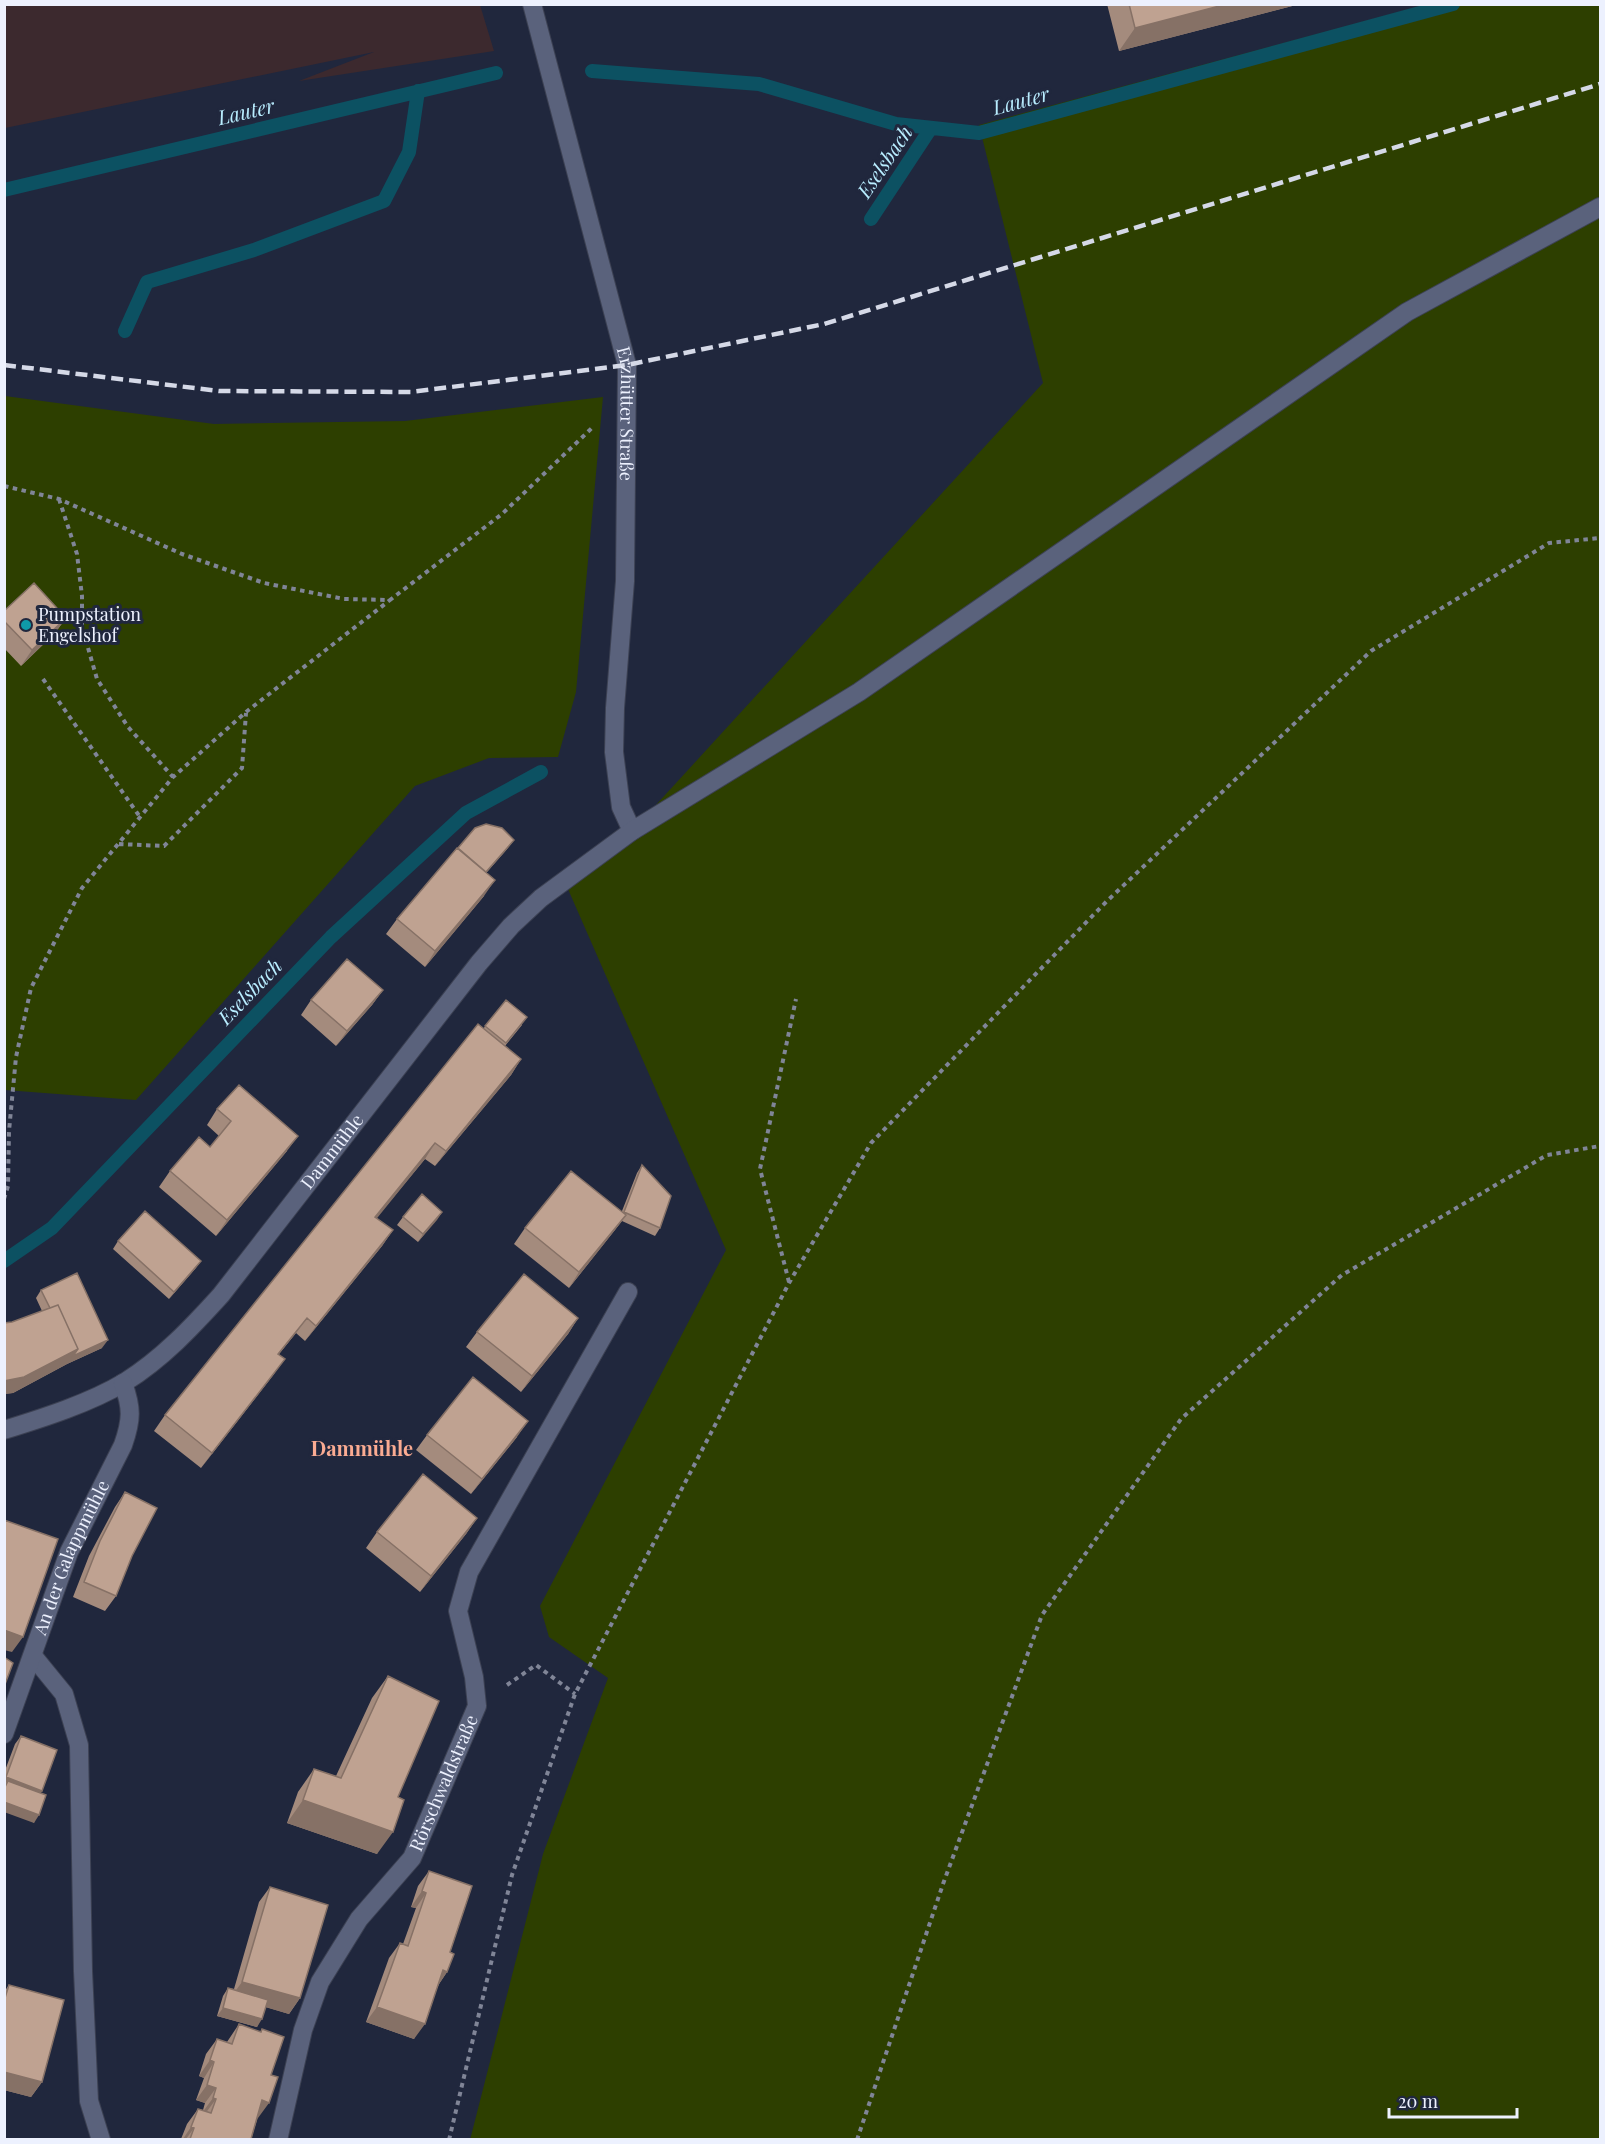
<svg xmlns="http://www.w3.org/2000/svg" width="1605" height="2144" viewBox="0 0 1605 2144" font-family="'Playfair Display',serif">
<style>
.commercial{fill:#3c292e}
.green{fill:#2d3f00}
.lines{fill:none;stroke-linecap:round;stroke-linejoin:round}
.stream{stroke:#0c5162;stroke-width:14}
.minor-casing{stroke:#3c4153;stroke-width:20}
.path{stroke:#808597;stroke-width:4;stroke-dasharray:4.5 4.5;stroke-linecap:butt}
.minor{stroke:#5a627c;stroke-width:18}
.rail{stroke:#d5d9e7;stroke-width:4.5;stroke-dasharray:12 6;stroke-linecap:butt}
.wall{fill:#a48b7d}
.shaded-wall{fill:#867166}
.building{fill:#bfa291;stroke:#867166;stroke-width:1.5}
.culture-dot{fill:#0f9aa8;stroke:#20273d;stroke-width:2}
.labels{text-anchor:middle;stroke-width:6;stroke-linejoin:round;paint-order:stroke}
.street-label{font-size:18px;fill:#edf1fe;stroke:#20273d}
.poi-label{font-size:18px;fill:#edf1fe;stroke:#20273d;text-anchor:start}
.water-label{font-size:20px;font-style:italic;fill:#b9edff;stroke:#20273d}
.neighbourhood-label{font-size:20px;font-weight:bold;fill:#faab92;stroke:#20273d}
</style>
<rect width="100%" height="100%" fill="#20273d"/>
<path class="commercial" d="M 5,4 L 480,5 L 494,51 L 299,81 L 374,52 L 5,128 Z"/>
<path class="green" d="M 1425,5 L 1600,5 L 1600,2139 L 470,2140 L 543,1854 L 608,1678 L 549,1637 L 540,1606 L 726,1250 L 564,880 L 632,831 L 1043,383 L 979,125 Z
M 5,396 L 214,424 L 405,421 L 603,397 L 576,692 L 558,757 L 489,758 L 415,786 L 136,1100 L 5,1090 Z"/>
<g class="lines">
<path class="stream" d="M 592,71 L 759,84 L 896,124 L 979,133 L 1453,4
M 4,190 L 496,73
M 871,219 L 931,128
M 125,331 L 147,282 L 254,250 L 384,201 L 409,152 L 418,91
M 4,1261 L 52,1228 L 331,937 L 466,813 L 541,772"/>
<g class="minor-casing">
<g id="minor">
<path id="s1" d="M 532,4 L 627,365 L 625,581 L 615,708 L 614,752 L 621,807 L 632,831"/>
<path id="s2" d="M 4,1430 C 43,1418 90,1403 125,1382 C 162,1359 192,1327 221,1295 L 479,963 L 511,926 L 541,898 L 632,831 L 859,692 L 1407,312 L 1600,207"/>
<path d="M 33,1656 L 64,1694 L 79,1745 L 83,1971 L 89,2101 L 101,2140"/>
<path id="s3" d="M 4,1734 L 69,1552 L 123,1445 C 132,1419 132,1408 123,1383"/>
<path id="s4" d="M 278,2140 L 303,2030 L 320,1982 L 359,1919 L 412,1858 L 477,1706 L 474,1677 L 458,1611 L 469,1572 L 628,1292"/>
</g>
</g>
<path class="path" d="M 4,486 L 59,499 L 182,554 L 264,583 L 344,599 L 390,600 L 502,514 L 594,426
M 59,499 L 77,554 L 82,596 L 82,627 L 97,679 L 128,727 L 173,777
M 43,679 L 140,817
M 119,844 L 164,846 L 242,768 L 246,713
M 4,1199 L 8,1186 L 9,1131 L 16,1057 L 31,988 L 82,888 L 173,777 L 246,712 L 390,600
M 789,1282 L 760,1169 L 796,999
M 507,1685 L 536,1665 L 575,1694
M 449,2140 L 512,1875 L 575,1694 L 789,1283 L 871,1143 L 1106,902 L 1371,651 L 1549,543 L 1600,538
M 857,2140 L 943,1884 L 1042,1615 L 1181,1419 L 1342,1275 L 1547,1155 L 1600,1146"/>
<use href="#minor" class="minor"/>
<path class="rail" d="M 4,365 L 219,391 L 411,392 L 627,365 L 824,324 L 1600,84"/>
</g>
<path class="wall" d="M 1107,4 L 1300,4 L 1119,51 Z
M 4,611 L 66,618 L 55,633 L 21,666 L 4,648 Z
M 508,848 L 486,873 L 484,896 L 425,967 L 386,934 L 397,919 Z
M 383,990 L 372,1005 L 336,1046 L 301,1015 L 311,1000 Z
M 506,1000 L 522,1025 L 505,1046 L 521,1059 L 511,1075 L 435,1166 L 425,1159 L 376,1218 L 393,1230 L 382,1246 L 305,1341 L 296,1333 L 279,1354 L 274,1374 L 201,1468 L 154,1431 L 165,1415 L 483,1029 Z
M 217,1109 L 287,1151 L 216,1236 L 159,1187 L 170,1171 L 210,1147 L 219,1136 L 207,1125 Z
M 642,1165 L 660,1228 L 655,1236 L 622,1221 L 569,1288 L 514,1244 L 525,1228 L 622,1211 L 637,1173 Z
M 442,1212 L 418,1242 L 397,1225 L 403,1217 Z
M 118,1241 L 201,1261 L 195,1269 L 169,1299 L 113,1249 Z
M 41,1290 L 102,1348 L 67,1364 L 13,1393 L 4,1394 L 4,1323 L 12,1322 L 42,1311 L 36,1298 Z
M 578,1318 L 568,1334 L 521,1392 L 466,1347 L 477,1332 Z
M 427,1435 L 517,1437 L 471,1494 L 416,1450 Z
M 125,1492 L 132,1556 L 116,1596 L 105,1611 L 73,1597 L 89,1556 L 115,1507 Z
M 477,1518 L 466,1534 L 420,1592 L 366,1548 L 377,1532 Z
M 388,1676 L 398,1797 L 377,1854 L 287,1823 L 298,1792 L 314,1769 L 336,1776 L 372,1698 Z
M 21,1736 L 42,1791 L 40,1793 L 34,1823 L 4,1789 L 4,1773 L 15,1744 Z
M 429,1871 L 450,1952 L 447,1972 L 439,1984 L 414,2039 L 366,2022 L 389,1958 L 400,1943 L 403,1944 L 416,1908 L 411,1907 L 418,1886 Z
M 270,1887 L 300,1998 L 289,2014 L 266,2007 L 257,2027 L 217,2016 L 223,1996 L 228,1988 L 234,1989 L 259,1902 Z
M 9,1985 L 42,2082 L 31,2097 L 4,2090 L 4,1992 Z
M 239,2024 L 260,2032 L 262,2029 L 271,2075 L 251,2139 L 181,2139 L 187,2124 L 198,2109 L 203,2110 L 205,2103 L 196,2100 L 204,2078 L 199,2076 L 206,2054 L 217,2039 L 227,2042 Z"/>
<path class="shaded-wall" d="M 1227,4 L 1300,4 L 1119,51 L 1135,28 Z
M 66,618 L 55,633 L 21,666 L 32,650 Z
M 514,840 L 508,848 L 474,887 L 479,879 Z
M 495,880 L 484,896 L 425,967 L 435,951 Z
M 383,990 L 372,1005 L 336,1046 L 347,1031 Z
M 521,1059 L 511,1075 L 435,1166 L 446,1151 Z
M 298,1136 L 287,1151 L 216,1236 L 227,1220 Z
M 435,1143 L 425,1159 L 365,1233 L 375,1217 Z
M 442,1212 L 437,1220 L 418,1242 L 423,1234 Z
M 626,1215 L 615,1230 L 569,1288 L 579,1272 Z
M 393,1230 L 382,1246 L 305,1341 L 316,1326 Z
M 201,1261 L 195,1269 L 169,1299 L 174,1292 Z
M 307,1318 L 296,1333 L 267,1369 L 278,1354 Z
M 578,1318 L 568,1334 L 521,1392 L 532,1376 Z
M 108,1340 L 102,1348 L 67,1364 L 13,1393 L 4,1394 L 4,1381 L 78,1349 Z
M 285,1359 L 274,1374 L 201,1468 L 212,1453 Z
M 528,1421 L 517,1437 L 471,1494 L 482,1479 Z
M 477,1518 L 466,1534 L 420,1592 L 431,1576 Z
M 4,1630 L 23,1637 L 12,1652 L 4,1650 Z
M 6,1777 L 42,1791 L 36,1799 L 8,1781 L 4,1785 L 4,1779 Z
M 303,1800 L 393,1832 L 377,1854 L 287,1823 Z
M 4,1802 L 39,1815 L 34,1823 L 4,1812 Z
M 422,1891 L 426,1893 L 416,1908 L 411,1907 Z
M 443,1970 L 447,1972 L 437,1987 Z
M 242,1982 L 300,1998 L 289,2014 L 231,1997 Z
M 377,2007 L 425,2024 L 414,2039 L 366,2022 Z
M 223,2008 L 262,2019 L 257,2027 L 217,2016 Z
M 210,2060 L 214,2062 L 204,2078 L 199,2076 Z
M 4,2072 L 42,2082 L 31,2097 L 4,2090 Z
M 207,2085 L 216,2088 L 205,2103 L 196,2100 Z
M 213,2098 L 216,2099 L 205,2114 L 202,2113 Z
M 262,2100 L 269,2103 L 258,2118 L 251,2116 Z
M 191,2127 L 194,2128 L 186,2139 L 183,2139 Z"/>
<path class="building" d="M 1129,4 L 1227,4 L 1135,28 Z
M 34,583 L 66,618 L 32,650 L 4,621 L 4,611 Z
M 486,824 L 502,828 L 514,840 L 486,872 L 458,848 L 475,828 Z
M 457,848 L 495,880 L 435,951 L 397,919 Z
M 347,959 L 383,990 L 347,1031 L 311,1000 Z
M 506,1000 L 527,1017 L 506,1043 L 485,1026 Z
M 478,1024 L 521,1059 L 446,1151 L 435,1143 L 375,1217 L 393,1230 L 316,1326 L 307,1318 L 278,1354 L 285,1359 L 212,1453 L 165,1415 Z
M 239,1085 L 298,1136 L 227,1220 L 170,1171 L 199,1137 L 210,1147 L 231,1121 L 217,1109 Z
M 642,1165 L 671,1196 L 660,1228 L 624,1212 Z
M 571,1171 L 626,1215 L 579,1272 L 525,1228 Z
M 422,1194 L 442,1212 L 423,1234 L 403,1217 Z
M 145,1211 L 201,1261 L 174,1292 L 118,1241 Z
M 77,1273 L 108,1340 L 73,1356 L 78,1349 L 58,1305 L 50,1308 L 41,1290 Z
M 524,1274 L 578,1318 L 532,1376 L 477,1332 Z
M 58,1305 L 78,1349 L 24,1377 L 4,1381 L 4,1323 L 12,1322 Z
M 473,1377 L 528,1421 L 482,1479 L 427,1435 Z
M 423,1474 L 477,1518 L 431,1576 L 377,1532 Z
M 125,1492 L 157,1508 L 132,1556 L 116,1596 L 84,1582 L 100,1541 Z
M 4,1520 L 58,1539 L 23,1637 L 4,1630 Z
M 4,1657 L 13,1663 L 4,1687 Z
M 388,1676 L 439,1701 L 398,1797 L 404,1800 L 393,1832 L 303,1800 L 314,1769 L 341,1778 Z
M 21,1736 L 57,1750 L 42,1791 L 6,1777 Z
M 8,1781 L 46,1795 L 39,1815 L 4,1802 L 4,1789 Z
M 429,1871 L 472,1886 L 450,1952 L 454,1954 L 447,1972 L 443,1970 L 425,2024 L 377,2007 L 400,1943 L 408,1946 L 426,1893 L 422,1891 Z
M 270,1887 L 328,1905 L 300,1998 L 242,1982 Z
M 9,1985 L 64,2000 L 42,2082 L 4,2072 L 4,2001 Z
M 228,1988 L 268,2000 L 262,2019 L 223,2008 Z
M 239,2024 L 261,2032 L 262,2029 L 284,2037 L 271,2075 L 278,2077 L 269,2103 L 262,2100 L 251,2139 L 190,2139 L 194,2128 L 191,2127 L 198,2109 L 211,2113 L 216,2099 L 213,2098 L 216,2088 L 207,2085 L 214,2062 L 210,2060 L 217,2039 L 232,2044 Z"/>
<circle class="culture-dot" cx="26" cy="625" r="6"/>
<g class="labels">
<g class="street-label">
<text dy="6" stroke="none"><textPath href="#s1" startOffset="422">Erzhütter Straße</textPath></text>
<text dy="6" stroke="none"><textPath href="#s2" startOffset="442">Dammühle</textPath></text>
<text dy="6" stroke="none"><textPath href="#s3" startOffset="189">An der Galappmühle</textPath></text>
<text dy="6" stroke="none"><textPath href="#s4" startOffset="400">Rörschwaldstraße</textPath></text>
</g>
<g class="poi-label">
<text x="38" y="621">Pumpstation<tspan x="38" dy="21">Engelshof</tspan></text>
</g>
<g class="water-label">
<text transform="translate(1021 101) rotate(-15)" y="7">Lauter</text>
<text transform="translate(246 112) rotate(-13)" y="7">Lauter</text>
<text transform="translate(885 162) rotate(-56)" y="7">Eselsbach</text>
<text transform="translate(250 992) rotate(-46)" y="7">Eselsbach</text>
</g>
<g class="neighbourhood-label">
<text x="362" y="1456">Dammühle</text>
</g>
</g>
<rect width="1605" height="2144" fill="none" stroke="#edf1fe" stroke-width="12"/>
<path d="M1389 2108v9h128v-9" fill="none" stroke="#edf1fe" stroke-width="3"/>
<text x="1398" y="2108" font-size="18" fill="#edf1fe" stroke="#20273d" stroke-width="4.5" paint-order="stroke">20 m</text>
</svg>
